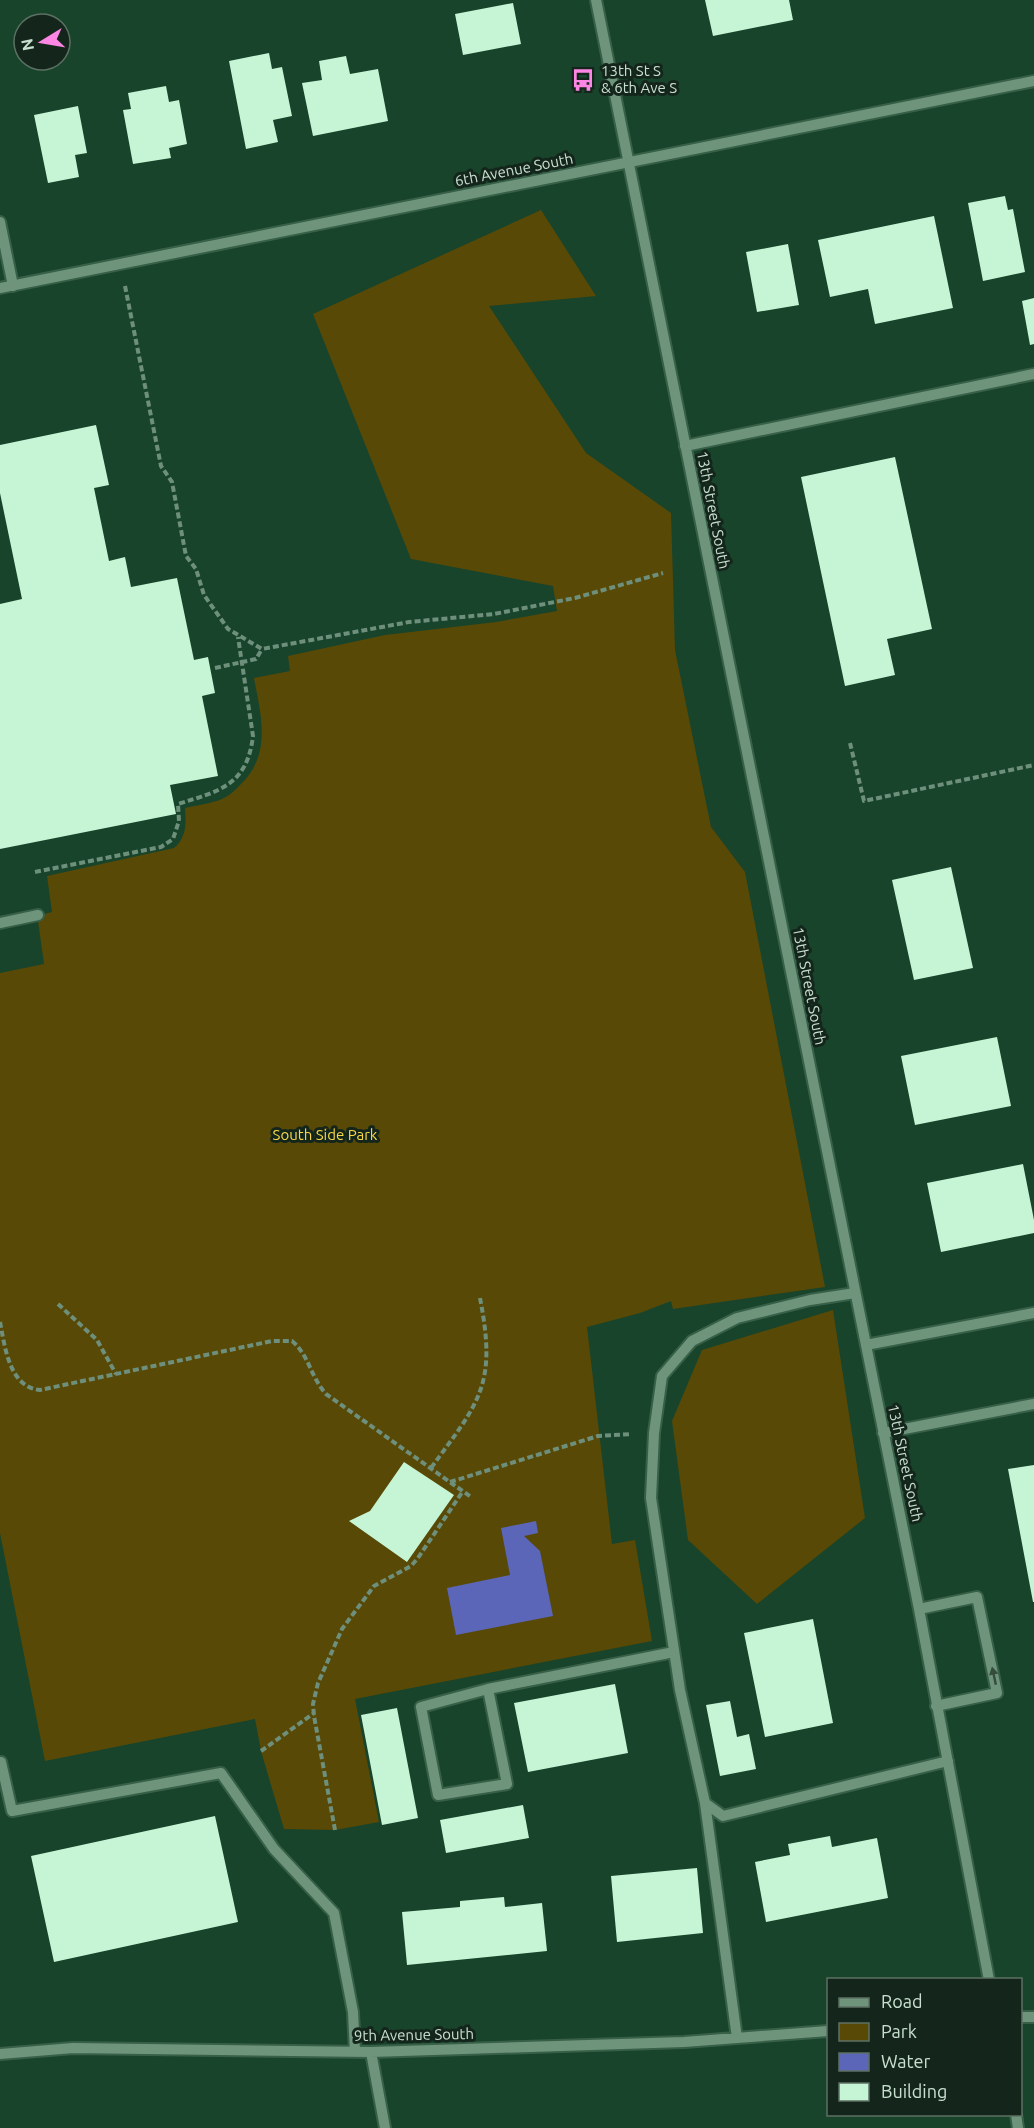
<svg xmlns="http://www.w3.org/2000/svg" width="1034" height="2128" viewBox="0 0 1034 2128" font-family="Ubuntu,sans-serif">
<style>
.green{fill:#584906}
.water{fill:#5b66b8}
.building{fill:#c5f5d5}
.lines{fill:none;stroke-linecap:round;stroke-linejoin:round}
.minor-casing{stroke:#386049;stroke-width:14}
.path{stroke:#6d8f7b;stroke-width:4;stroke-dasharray:6 3;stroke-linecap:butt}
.minor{stroke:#6e957b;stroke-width:10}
.oneway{fill:#344d3d}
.labels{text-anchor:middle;stroke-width:6;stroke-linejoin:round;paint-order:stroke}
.poi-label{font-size:15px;fill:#c9e0d0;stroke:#14261b;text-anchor:start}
.street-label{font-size:15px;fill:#c9e0d0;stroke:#14261b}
.park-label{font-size:15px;fill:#f9d748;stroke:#14261b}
</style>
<rect width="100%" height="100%" fill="#18442b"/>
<path class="green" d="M 541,210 L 596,296 L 489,306 L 586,453 L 671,513 L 675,650 L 711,827 L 745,872 L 825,1287 L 673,1309 L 671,1301 L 640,1313 L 587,1327 L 612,1544 L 635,1540 L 652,1641 L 355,1699 L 379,1822 L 335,1830 L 284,1829 L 261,1751 L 255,1719 L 45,1761 L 0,1533 L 0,973 L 44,964 L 38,921 L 40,915 L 52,912 L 47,876 L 174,848 C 187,837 186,823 185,808 C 197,805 210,804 222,799 C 231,795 237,788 244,781 C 271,751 261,715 254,678 L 290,671 L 288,656 L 385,635 L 496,622 L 557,611 L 553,586 L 411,559 L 313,314 Z
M 833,1310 L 865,1518 L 757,1604 L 688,1540 L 672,1421 L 702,1350 Z"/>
<path class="water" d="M 536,1521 L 538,1533 L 524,1536 L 540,1551 L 553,1616 L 456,1635 L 447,1588 L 510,1575 L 501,1528 Z"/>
<path class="building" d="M 705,0 L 789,0 L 793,20 L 713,36 Z
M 513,3 L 521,44 L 463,55 L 455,14 Z
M 269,53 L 272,69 L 282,67 L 292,116 L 273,120 L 278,142 L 246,149 L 229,61 Z
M 346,56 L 350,74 L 378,69 L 388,121 L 313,136 L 302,83 L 322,80 L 319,61 Z
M 166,86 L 169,102 L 179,100 L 187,144 L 169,148 L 171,158 L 133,164 L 123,110 L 131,109 L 128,93 Z
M 78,106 L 87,153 L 75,155 L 79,177 L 48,183 L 34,115 Z
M 1005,196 L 1008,210 L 1013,209 L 1025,272 L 983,281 L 968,203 Z
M 934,216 L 953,308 L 875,324 L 868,289 L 830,297 L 818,240 Z
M 788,244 L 799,305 L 757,312 L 746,252 Z
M 1034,298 L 1034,344 L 1030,345 L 1022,301 Z
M 96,425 L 109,485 L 94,488 L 109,561 L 125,557 L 131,587 L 177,578 L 194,660 L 208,657 L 215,693 L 202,696 L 218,776 L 170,785 L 176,814 L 0,849 L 0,604 L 22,599 L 0,493 L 0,445 Z
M 895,457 L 932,629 L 887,639 L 895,675 L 845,686 L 801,477 Z
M 951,867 L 973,968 L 914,980 L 892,880 Z
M 997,1037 L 1011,1106 L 915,1125 L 901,1056 Z
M 1023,1164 L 1034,1220 L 1034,1233 L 941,1252 L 927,1183 Z
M 404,1462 L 454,1495 L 407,1562 L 349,1521 L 370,1511 Z
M 1034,1465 L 1034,1602 L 1033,1602 L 1008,1469 Z
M 813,1619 L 833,1723 L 765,1737 L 744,1633 Z
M 615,1684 L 628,1753 L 528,1772 L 514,1703 Z
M 730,1701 L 737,1737 L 749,1734 L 756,1769 L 720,1776 L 706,1705 Z
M 397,1708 L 418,1818 L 382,1825 L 361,1715 Z
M 523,1805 L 529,1838 L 446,1853 L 440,1820 Z
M 215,1816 L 238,1922 L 54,1962 L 31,1856 Z
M 830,1836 L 832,1847 L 877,1838 L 888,1898 L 766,1922 L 755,1862 L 790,1855 L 788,1844 Z
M 697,1868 L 703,1933 L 617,1942 L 611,1876 Z
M 504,1897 L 505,1907 L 542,1903 L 547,1951 L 407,1965 L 402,1912 L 460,1907 L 460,1901 Z"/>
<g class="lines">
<g class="minor-casing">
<path id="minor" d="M 596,0 L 919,1609 L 989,1980
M 0,222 L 13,286
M 0,288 L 1034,81
M 685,446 L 1034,374
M 0,923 L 38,915
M 855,1293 L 810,1300 L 737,1318 L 692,1341 L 662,1376 L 654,1433 L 651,1498 L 680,1690 L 705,1803 L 723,1816 L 948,1761
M 866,1345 L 1034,1313
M 883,1433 L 1034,1404
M 919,1609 L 977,1597 L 997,1693 L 936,1706
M 488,1689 L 507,1784 L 438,1795 L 421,1707 L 488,1689 L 674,1652
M 1,1762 L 12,1811 L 221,1773 L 274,1849 L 334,1913 L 353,2012 L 355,2052
M 705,1803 L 737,2038
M 1020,2017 L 1034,2017
M 371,2052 L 385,2128
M 0,2054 L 73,2048 L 371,2052 L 684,2042 L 828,2031
M 1016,2114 L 1018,2128"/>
</g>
<path class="path" d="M 125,286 L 161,466 L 172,482 L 186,556 L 196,569 L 204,595 L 228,629 L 262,649 L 409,622 L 494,614 L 575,598 L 663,573
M 215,668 L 256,659 L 262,649
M 850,743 L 864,801 L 1034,765
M 35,872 L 161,847 L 173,839 L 179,821 L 178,804 C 219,791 247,786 253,736 L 238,637
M 58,1304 L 97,1340 L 116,1374
M 0,1322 C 5,1347 9,1387 40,1390 L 272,1341 L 292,1341 C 309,1355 310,1376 326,1394 L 471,1497
M 431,1468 C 480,1401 497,1385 480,1298
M 450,1482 L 598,1436 L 632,1434
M 261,1751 L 314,1713
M 335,1830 L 314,1716 L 313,1704 L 318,1683 L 342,1629 L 374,1586 L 411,1566 L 418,1558 L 463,1491"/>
<use href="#minor" class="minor"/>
</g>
<defs><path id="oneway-solid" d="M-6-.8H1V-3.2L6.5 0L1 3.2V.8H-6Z" transform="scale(1.5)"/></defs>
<use class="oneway" href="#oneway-solid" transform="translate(994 1676) rotate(-102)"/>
<defs>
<g id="bus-bare" transform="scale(1.8)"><path d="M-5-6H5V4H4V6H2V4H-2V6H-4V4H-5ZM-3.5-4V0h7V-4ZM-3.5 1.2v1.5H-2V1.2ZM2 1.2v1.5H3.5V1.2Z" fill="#fc86e4" stroke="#14261b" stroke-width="2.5" paint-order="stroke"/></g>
</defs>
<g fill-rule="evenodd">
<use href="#bus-bare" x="583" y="80"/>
</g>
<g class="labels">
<g class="poi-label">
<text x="601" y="76">13th St S<tspan x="601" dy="17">&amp; 6th Ave S</tspan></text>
</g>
<g class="street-label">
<text transform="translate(514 170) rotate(-11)" y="5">6th Avenue South</text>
<text transform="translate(713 510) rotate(79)" y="5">13th Street South</text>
<text transform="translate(809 986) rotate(79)" y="5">13th Street South</text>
<text transform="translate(905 1463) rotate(78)" y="5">13th Street South</text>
<text transform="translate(414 2035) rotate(-1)" y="5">9th Avenue South</text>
</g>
<g class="park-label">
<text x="325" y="1140">South Side Park</text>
</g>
</g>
<rect x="827" y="1978" width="195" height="138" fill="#14261b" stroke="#5c7063" stroke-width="1.5"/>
<rect x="839" y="1998" width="30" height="9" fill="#6e957b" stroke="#5c7063" stroke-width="1.5"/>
<text x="881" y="2008" font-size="18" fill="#c9e0d0">Road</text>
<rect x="839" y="2023" width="30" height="18" fill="#584906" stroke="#5c7063" stroke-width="1.5"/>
<text x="881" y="2038" font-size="18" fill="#c9e0d0">Park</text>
<rect x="839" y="2053" width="30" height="18" fill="#5b66b8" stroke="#5c7063" stroke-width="1.5"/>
<text x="881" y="2068" font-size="18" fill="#c9e0d0">Water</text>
<rect x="839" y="2083" width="30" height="18" fill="#c5f5d5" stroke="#5c7063" stroke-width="1.5"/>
<text x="881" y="2098" font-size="18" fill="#c9e0d0">Building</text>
<g transform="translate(42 42) rotate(259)"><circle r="28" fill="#14261b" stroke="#5c7063" stroke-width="1.5"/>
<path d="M0-4.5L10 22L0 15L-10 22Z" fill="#fc86e4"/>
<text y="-9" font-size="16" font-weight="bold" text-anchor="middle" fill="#c9e0d0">N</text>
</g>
</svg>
